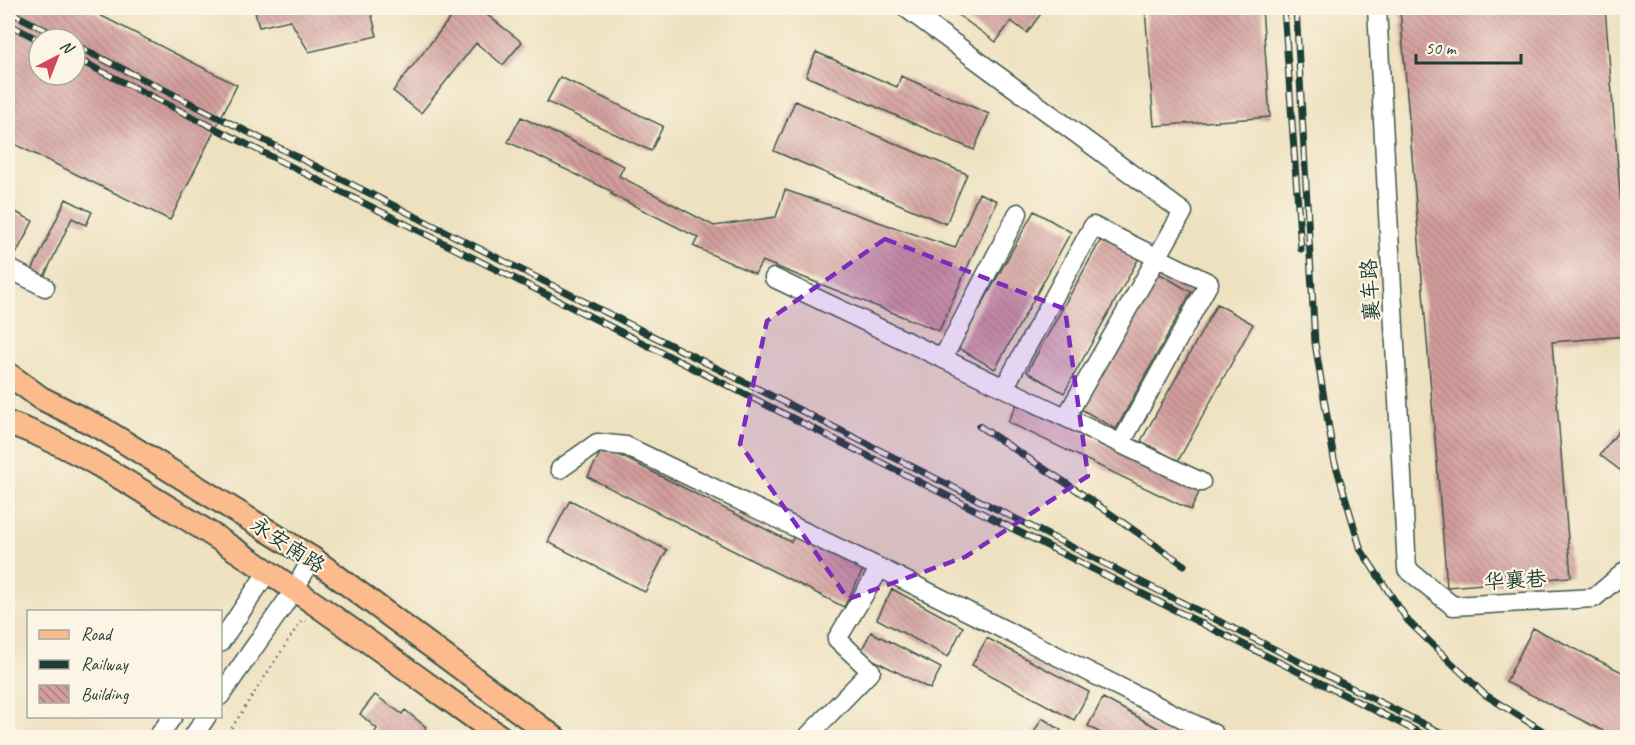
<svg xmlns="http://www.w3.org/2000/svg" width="1635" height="745" viewBox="0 0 1635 745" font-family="Caveat,'LXGW WenKai TC',sans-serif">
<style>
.building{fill:url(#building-back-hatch);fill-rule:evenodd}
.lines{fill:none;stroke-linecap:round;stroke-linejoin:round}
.minor-casing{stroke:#3e5649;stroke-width:21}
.major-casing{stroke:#3e5649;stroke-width:26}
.path{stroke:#3e5649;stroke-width:2;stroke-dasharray:1.5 4.5;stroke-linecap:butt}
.minor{stroke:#fff;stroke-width:18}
.major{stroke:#fbbb8d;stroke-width:22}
.rail-casing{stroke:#1f3d34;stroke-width:7}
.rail{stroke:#fcf5e5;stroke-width:4.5;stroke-dasharray:14;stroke-linecap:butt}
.marked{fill:#7b2cbf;fill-opacity:0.2;stroke:#7b2cbf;stroke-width:4.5;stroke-dasharray:12 8;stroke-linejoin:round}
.labels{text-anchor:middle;stroke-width:4.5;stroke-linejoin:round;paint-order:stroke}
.street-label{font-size:21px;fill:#1f3d34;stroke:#fcf5e5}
</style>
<defs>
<pattern id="building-back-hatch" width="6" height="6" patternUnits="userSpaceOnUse" patternTransform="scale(1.5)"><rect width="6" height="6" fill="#d29d9c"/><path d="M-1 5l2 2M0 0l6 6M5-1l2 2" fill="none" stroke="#aa8180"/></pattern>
</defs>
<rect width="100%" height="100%" fill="#fcf5e5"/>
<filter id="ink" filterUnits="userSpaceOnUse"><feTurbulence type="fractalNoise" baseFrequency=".0167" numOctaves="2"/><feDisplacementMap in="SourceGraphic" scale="12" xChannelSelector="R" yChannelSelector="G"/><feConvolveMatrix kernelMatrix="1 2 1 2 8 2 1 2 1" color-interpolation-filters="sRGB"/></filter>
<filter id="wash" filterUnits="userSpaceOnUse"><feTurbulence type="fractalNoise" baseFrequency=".008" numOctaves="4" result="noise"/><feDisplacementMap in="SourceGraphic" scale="24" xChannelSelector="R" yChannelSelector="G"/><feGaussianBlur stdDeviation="1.35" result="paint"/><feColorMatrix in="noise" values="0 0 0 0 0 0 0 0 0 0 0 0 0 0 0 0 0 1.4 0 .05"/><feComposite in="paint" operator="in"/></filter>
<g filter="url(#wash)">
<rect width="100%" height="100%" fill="#eee1c0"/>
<g id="blocks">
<path class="building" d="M 8,8 L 86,8 L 237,85 L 170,220 L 8,141 ZM 39,39 L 75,39 L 75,75 L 39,75 Z
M 254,8 L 370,8 L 377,36 L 309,52 L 290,20 L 259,27 Z
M 458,8 L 478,8 L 522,42 L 503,65 L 476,43 L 421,113 L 393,91 Z
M 948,8 L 1045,8 L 1027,33 L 1011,21 L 996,42 Z
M 1145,8 L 1262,8 L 1270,117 L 1154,126 Z
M 1400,8 L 1605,8 L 1628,291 L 1628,336 L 1552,342 L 1571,577 L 1447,587 Z
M 816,52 L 897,87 L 901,76 L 989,114 L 974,150 L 806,76 Z
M 560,77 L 663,126 L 651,151 L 547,102 Z
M 795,101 L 967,174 L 946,224 L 774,151 Z
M 521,117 L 624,166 L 619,176 L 714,226 L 776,217 L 785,190 L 955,248 L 979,193 L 997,201 L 939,331 L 762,261 L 755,274 L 693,246 L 699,238 L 611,194 L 613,192 L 508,142 Z
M 66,199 L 92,212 L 86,225 L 72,218 L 42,281 L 30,275 Z
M 8,208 L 33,221 L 16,254 L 8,249 Z
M 1034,211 L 1071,232 L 995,369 L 958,348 Z
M 1103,236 L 1140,256 L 1064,393 L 1027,372 Z
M 1155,271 L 1191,292 L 1116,429 L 1079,408 Z
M 1217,304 L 1253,324 L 1178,461 L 1141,441 Z
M 1018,402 L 1200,490 L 1191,510 L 1008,422 Z
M 1628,419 L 1628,476 L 1600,455 Z
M 603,447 L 791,542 L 797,531 L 865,566 L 844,607 L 588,477 Z
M 570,500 L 667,550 L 645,592 L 548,542 Z
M 892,589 L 963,627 L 948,657 L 877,619 Z
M 1533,628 L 1628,675 L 1628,738 L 1617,738 L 1506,682 Z
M 871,632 L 941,668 L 930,689 L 860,653 Z
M 987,638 L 1089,692 L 1074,720 L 972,665 Z
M 375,695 L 402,714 L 405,710 L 426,727 L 424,731 L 433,738 L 371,738 L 377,729 L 360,714 Z
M 1103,698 L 1176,738 L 1109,738 L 1088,726 Z
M 1042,718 L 1061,730 L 1056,738 L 1031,738 Z"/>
</g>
</g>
<g filter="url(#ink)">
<use href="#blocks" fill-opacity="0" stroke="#3e5649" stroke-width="1.5"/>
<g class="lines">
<g class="minor-casing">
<path id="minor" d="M 906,8 L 1183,212 L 1066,417
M 1377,8 L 1407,569 L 1453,606 L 1594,598 L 1628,569
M 8,268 L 45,287
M 774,278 L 1201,482
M 943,358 L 1018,213
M 1004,388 L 1093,226 L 1209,283 L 1121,443
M 560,469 L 597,443 L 626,446 L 880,568
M 220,643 L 268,571
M 220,696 L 295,589 L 312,558
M 157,738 L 173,716
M 192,738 L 207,716
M 806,738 L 871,671 L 837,639 L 880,568 L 1214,734"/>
</g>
<g class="major-casing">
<path id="major" d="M 8,374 L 41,398 L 103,429 L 312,558 L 555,738
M 8,423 C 65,442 117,476 168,507 C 284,578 392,659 502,738"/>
</g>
<path class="path" d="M 225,738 L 301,621 L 306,621"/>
<use href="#minor" class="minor"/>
<use href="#major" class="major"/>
<g class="rail-casing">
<path id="rail" d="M 1284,8 L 1301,249
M 1296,8 L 1315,343 L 1334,459 L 1361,550 L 1408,621 L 1484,694 L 1554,738
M 8,11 L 63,39
M 8,24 L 39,40
M 75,45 L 1451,738
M 75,58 L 1430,738
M 979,426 L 1069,485 L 1184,565"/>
</g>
<use href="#rail" class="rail"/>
</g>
</g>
<path class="marked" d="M 885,239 L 1065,309 L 1088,476 L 965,557 L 848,599 L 740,444 L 767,321 Z"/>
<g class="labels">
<g class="street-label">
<text transform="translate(1370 290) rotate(-93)" y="7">襄车路</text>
<text transform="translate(288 545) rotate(33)" y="7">永安南路</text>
<text transform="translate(1515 580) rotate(-3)" y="7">华襄巷</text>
</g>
</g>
<rect width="1635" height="745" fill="none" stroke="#fcf5e5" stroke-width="30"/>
<rect x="27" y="610" width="195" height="108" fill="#fcf5e5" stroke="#a4ab9e" stroke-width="1.5"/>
<rect x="39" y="630" width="30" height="9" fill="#fbbb8d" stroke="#a4ab9e" stroke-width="1.5"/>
<text x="81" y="640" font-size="18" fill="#1f3d34">Road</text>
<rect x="39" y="660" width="30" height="9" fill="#1f3d34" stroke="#a4ab9e" stroke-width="1.5"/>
<text x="81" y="670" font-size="18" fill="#1f3d34">Railway</text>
<rect x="39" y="685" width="30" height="18" fill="url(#building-back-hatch)" stroke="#a4ab9e" stroke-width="1.5"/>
<text x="81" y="700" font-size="18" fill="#1f3d34">Building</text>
<g transform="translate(57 57) rotate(42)"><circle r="28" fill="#fcf5e5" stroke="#a4ab9e" stroke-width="1.5"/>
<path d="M0-4.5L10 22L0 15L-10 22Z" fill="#d1495b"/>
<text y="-9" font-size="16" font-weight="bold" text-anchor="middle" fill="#1f3d34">N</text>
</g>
<path d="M1416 54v9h105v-9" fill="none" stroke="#1f3d34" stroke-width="3"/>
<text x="1425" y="54" font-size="18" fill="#1f3d34" stroke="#fcf5e5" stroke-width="4.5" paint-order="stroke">50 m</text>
</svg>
